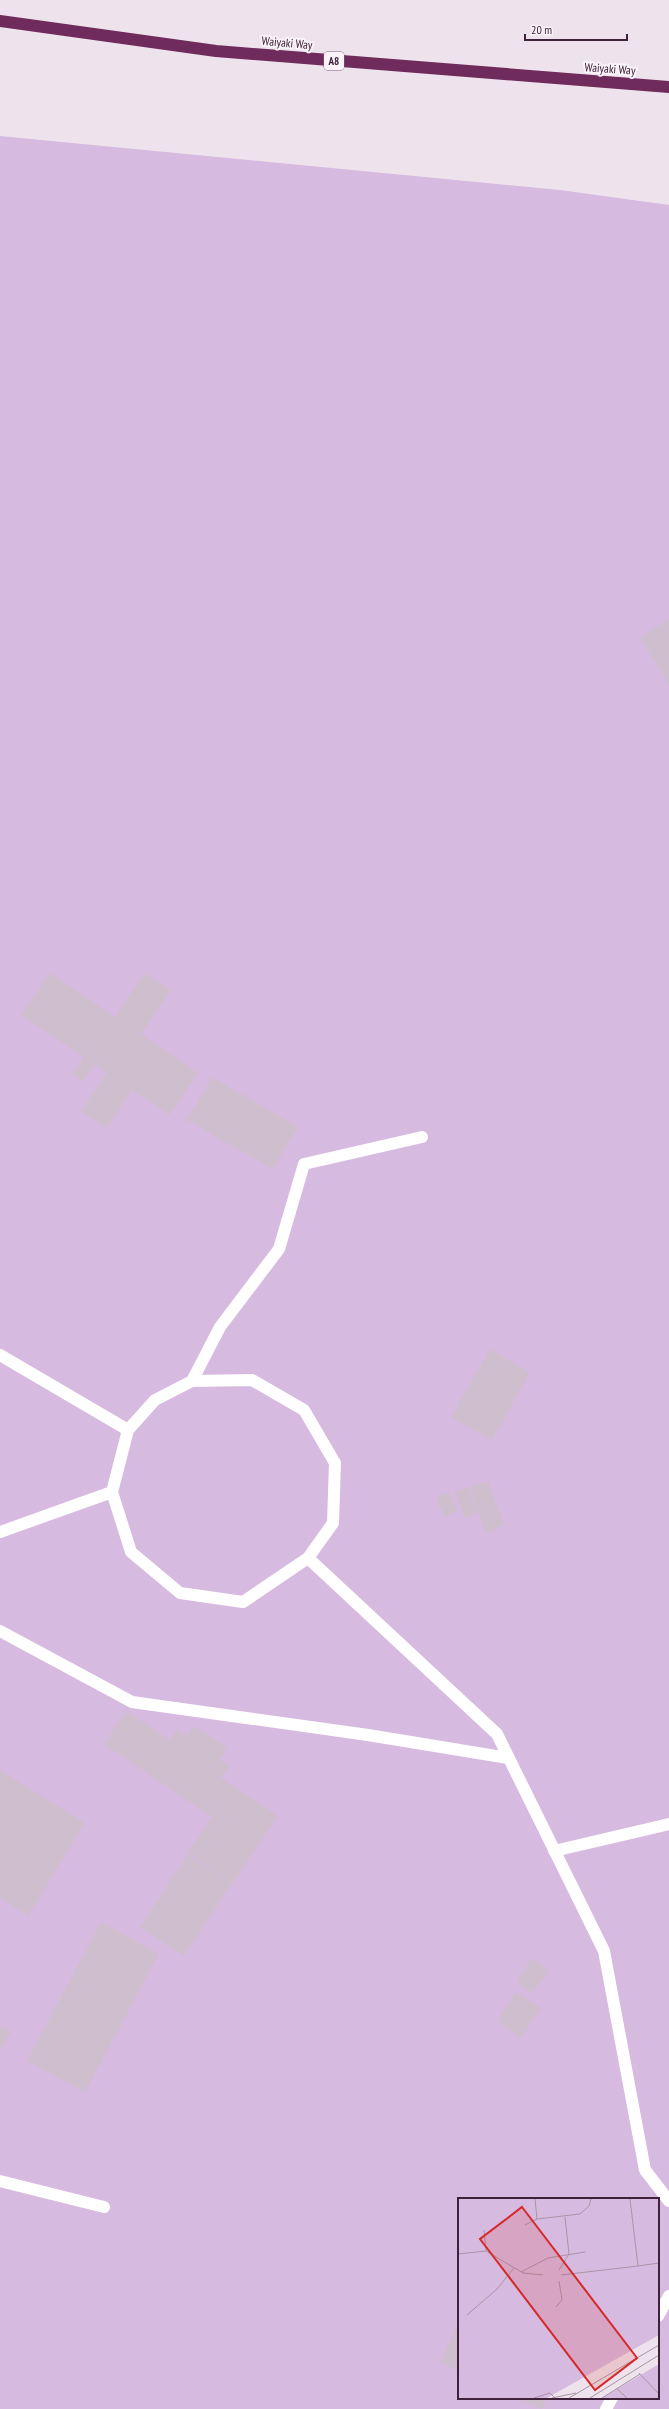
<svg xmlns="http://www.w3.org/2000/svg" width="669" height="2409" viewBox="0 0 669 2409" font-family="'PT Sans Narrow',sans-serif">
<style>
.green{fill:#d7bae0;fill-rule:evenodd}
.building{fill:#cfbfce}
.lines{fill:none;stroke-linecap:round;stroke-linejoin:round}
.lane{stroke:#fff;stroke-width:12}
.highway{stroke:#6f2b5c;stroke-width:12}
.labels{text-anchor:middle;stroke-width:4;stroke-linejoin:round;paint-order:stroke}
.shield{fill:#faf4fa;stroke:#786074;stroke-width:1}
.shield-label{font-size:11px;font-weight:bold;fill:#40213a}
.street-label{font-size:12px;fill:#40213a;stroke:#faf4fa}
.inset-road{fill:none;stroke:#a895a5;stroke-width:1}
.view{fill:#d62828;fill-opacity:0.15;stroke:#d62828;stroke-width:2}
.inset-edge{fill:none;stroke:#40213a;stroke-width:2}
</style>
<rect width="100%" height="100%" fill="#eee3ed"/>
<path class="green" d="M 0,136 L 560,190 L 669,205 L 669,2409 L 0,2409 ZM 459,2199 L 658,2199 L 658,2398 L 459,2398 Z"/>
<path class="building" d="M 669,620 L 669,685 L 640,637 Z
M 50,973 L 115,1017 L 144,973 L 171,990 L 141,1034 L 198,1073 L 170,1115 L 132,1090 L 107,1128 L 81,1111 L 107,1073 L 95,1064 L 83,1081 L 72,1074 L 84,1057 L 21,1015 Z
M 212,1077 L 298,1127 L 273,1169 L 187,1120 Z
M 490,1349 L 530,1373 L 492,1440 L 451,1417 Z
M 488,1481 L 504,1524 L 486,1534 L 470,1487 Z
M 468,1487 L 478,1513 L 465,1518 L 455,1492 Z
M 449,1492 L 458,1511 L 445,1517 L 436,1497 Z
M 126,1711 L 170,1740 L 177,1729 L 187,1736 L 194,1726 L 228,1748 L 220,1760 L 230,1766 L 221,1778 L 278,1816 L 233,1883 L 188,1852 L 212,1817 L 104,1744 Z
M 0,1770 L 85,1823 L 28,1916 L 0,1898 Z
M 188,1854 L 232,1883 L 184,1956 L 140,1927 Z
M 101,1922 L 159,1954 L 85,2092 L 27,2061 Z
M 532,1958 L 549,1970 L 533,1993 L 516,1982 Z
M 516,1992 L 541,2008 L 521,2038 L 497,2021 Z
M 0,2026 L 11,2032 L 0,2051 Z
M 459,2321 L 459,2371 L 440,2362 Z
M 518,2398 L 547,2398 L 542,2409 Z"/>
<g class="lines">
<path class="lane" d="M 0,1355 L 128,1430
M 252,1380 L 304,1410 L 335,1463 L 333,1523 L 308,1558 L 243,1602 L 180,1593 L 131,1552 L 112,1492 L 128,1430 L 155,1400 L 192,1381 Z
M 192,1381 L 220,1327 L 279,1249 L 304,1164 L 422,1137
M 0,1532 L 112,1492
M 308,1558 L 497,1734 L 604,1951 L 645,2170 L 669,2201
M 0,1631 L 132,1702 L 368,1735 L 508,1758
M 554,1851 L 669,1824
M 0,2181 L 104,2207
M 658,2316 L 669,2296
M 606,2409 L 612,2398"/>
<path class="highway" d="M 0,21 L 216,51 L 669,87"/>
</g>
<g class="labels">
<rect class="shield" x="324" y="52" width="20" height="18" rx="3"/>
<g class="shield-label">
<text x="334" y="65">A8</text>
</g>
<g class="street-label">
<text transform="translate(287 43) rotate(5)" y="4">Waiyaki Way</text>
<text transform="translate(610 69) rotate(4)" y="4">Waiyaki Way</text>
</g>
</g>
<g transform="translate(458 2198)">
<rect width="201" height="201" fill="#eee3ed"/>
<path d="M 0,1 L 201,1 L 201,137 L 89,200 L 0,200 ZM 201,166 L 201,200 L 144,200 Z" fill="#d7bae0"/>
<path class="inset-road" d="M 77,1 L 79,21M 172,1 L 180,68 L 201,65M 67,27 L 79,21 L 122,16 L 131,8 L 133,1M 26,32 L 28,53M 0,56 L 28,53 L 65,75 L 85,77M 101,72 L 111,56 L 107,19M 63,74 L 90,60 L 127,54M 103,77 L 180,68M 98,109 L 104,102 L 101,83M 9,117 L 39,91 L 56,70M 181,175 L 201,196M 158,190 L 169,200M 76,200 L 92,195 L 96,199M 94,200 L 118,195M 111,200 L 201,147M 132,200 L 201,157M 144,200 L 182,176"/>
<path class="view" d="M 64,9 L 179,160 L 137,192 L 22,41 Z"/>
<rect width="201" height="201" class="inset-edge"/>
</g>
<path d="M525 34v6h102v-6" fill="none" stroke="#40213a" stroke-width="2"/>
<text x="531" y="34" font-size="12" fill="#40213a" stroke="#faf4fa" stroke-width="3" paint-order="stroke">20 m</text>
</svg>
